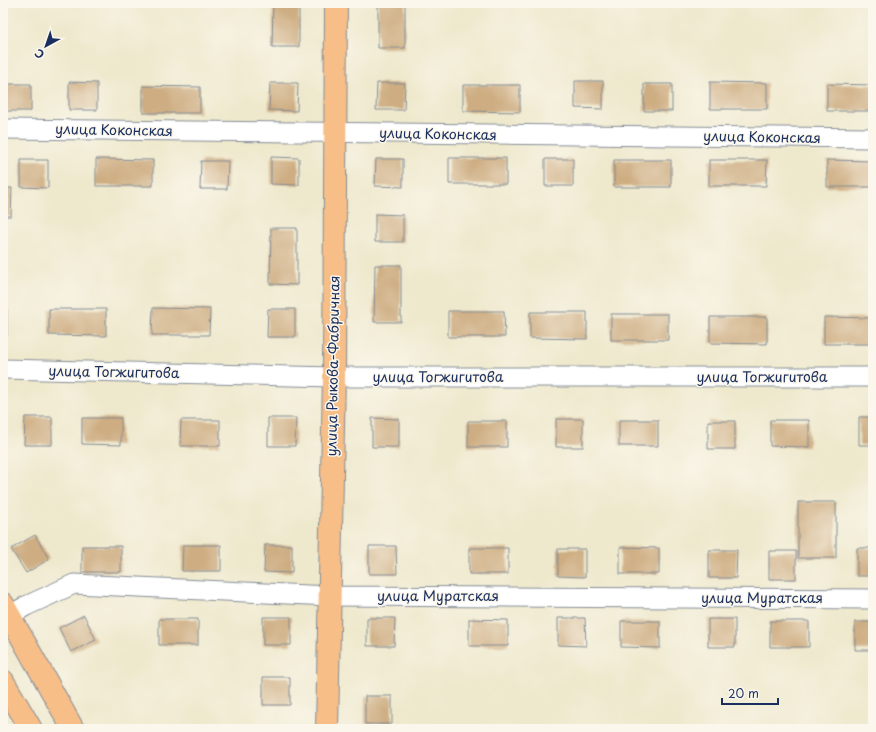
<svg xmlns="http://www.w3.org/2000/svg" width="876" height="732" viewBox="0 0 876 732" font-family="'Playpen Sans',sans-serif">
<style>
.building{fill:#cead82}
.lines{fill:none;stroke-linecap:round;stroke-linejoin:round}
.minor-casing{stroke:#848c95;stroke-width:21}
.major-casing{stroke:#848c95;stroke-width:24}
.minor{stroke:#fff;stroke-width:19}
.major{stroke:#f7be88;stroke-width:22}
.labels{text-anchor:middle;stroke-width:3;stroke-linejoin:round;paint-order:stroke}
.street-label{font-size:14px;fill:#1b2f5e;stroke:#fbf7ec}
</style>
<rect width="100%" height="100%" fill="#fbf7ec"/>
<filter id="ink" filterUnits="userSpaceOnUse"><feTurbulence type="fractalNoise" baseFrequency=".025" numOctaves="2"/><feDisplacementMap in="SourceGraphic" scale="8" xChannelSelector="R" yChannelSelector="G"/><feConvolveMatrix kernelMatrix="1 2 1 2 8 2 1 2 1" color-interpolation-filters="sRGB"/></filter>
<filter id="wash" filterUnits="userSpaceOnUse"><feTurbulence type="fractalNoise" baseFrequency=".012" numOctaves="4" result="noise"/><feDisplacementMap in="SourceGraphic" scale="16" xChannelSelector="R" yChannelSelector="G"/><feGaussianBlur stdDeviation="0.9" result="paint"/><feColorMatrix in="noise" values="0 0 0 0 0 0 0 0 0 0 0 0 0 0 0 0 0 1.4 0 .05"/><feComposite in="paint" operator="in"/></filter>
<g filter="url(#wash)">
<rect width="100%" height="100%" fill="#eee8cc"/>
<g id="blocks">
<path class="building" d="M 273,3 L 299,3 L 299,47 L 272,47 Z
M 378,3 L 405,3 L 405,48 L 378,48 Z
M 575,81 L 603,81 L 603,109 L 575,108 Z
M 69,82 L 97,83 L 97,110 L 69,110 Z
M 710,82 L 767,83 L 767,109 L 710,109 Z
M 270,83 L 298,83 L 297,111 L 269,110 Z
M 377,83 L 405,83 L 404,110 L 376,110 Z
M 3,84 L 31,84 L 31,111 L 3,111 Z
M 644,84 L 672,84 L 672,111 L 644,111 Z
M 827,84 L 873,85 L 873,111 L 827,111 Z
M 463,85 L 520,85 L 520,112 L 463,111 Z
M 143,86 L 200,87 L 200,113 L 143,113 Z
M 271,157 L 299,158 L 299,185 L 271,184 Z
M 449,158 L 506,158 L 506,184 L 449,184 Z
M 96,159 L 153,160 L 153,186 L 96,186 Z
M 376,159 L 403,159 L 403,187 L 375,186 Z
M 545,159 L 573,159 L 573,186 L 545,186 Z
M 21,160 L 48,160 L 48,188 L 21,187 Z
M 614,160 L 671,160 L 671,187 L 614,187 Z
M 709,160 L 767,160 L 766,186 L 709,186 Z
M 827,160 L 873,161 L 873,187 L 827,187 Z
M 201,161 L 228,161 L 227,189 L 200,189 Z
M 3,188 L 12,188 L 11,216 L 3,216 Z
M 375,214 L 403,215 L 403,242 L 375,242 Z
M 271,228 L 297,228 L 297,285 L 270,284 Z
M 375,265 L 401,265 L 401,322 L 374,322 Z
M 153,308 L 210,309 L 209,335 L 152,335 Z
M 3,309 L 7,309 L 7,336 L 3,336 Z
M 49,309 L 106,309 L 106,336 L 49,335 Z
M 268,309 L 295,309 L 295,337 L 267,337 Z
M 448,311 L 504,311 L 505,337 L 448,337 Z
M 530,312 L 587,312 L 587,339 L 530,338 Z
M 611,314 L 668,314 L 668,340 L 611,340 Z
M 710,317 L 767,317 L 767,344 L 710,343 Z
M 824,317 L 873,318 L 873,344 L 824,344 Z
M 25,417 L 52,417 L 52,445 L 24,445 Z
M 859,417 L 873,417 L 873,445 L 859,445 Z
M 82,418 L 121,418 L 121,445 L 82,444 Z
M 268,418 L 296,418 L 295,446 L 268,446 Z
M 372,418 L 399,419 L 399,447 L 372,447 Z
M 556,419 L 583,419 L 583,447 L 556,447 Z
M 181,420 L 220,420 L 220,446 L 180,446 Z
M 619,420 L 658,420 L 658,446 L 619,446 Z
M 770,420 L 809,420 L 809,447 L 770,446 Z
M 468,421 L 507,421 L 507,447 L 468,447 Z
M 708,421 L 735,421 L 735,449 L 708,449 Z
M 798,502 L 836,502 L 836,558 L 798,558 Z
M 35,535 L 49,559 L 26,573 L 11,549 Z
M 183,545 L 221,545 L 221,571 L 182,571 Z
M 265,545 L 292,545 L 292,573 L 264,572 Z
M 82,546 L 121,546 L 121,572 L 82,572 Z
M 369,546 L 396,546 L 397,574 L 369,574 Z
M 620,547 L 659,548 L 659,574 L 620,574 Z
M 469,548 L 508,548 L 508,574 L 469,574 Z
M 857,548 L 873,548 L 873,576 L 857,576 Z
M 558,549 L 585,549 L 585,577 L 558,576 Z
M 709,550 L 737,550 L 736,578 L 709,578 Z
M 769,551 L 796,551 L 796,579 L 769,579 Z
M 84,615 L 96,640 L 71,652 L 59,628 Z
M 263,617 L 291,617 L 291,645 L 263,645 Z
M 367,618 L 395,618 L 394,646 L 367,646 Z
M 558,618 L 585,618 L 586,646 L 558,645 Z
M 159,619 L 198,619 L 198,645 L 159,645 Z
M 469,619 L 508,620 L 508,646 L 469,646 Z
M 708,619 L 735,619 L 735,647 L 708,647 Z
M 621,621 L 660,621 L 660,648 L 621,647 Z
M 770,621 L 809,621 L 809,647 L 770,647 Z
M 855,622 L 873,622 L 873,650 L 855,650 Z
M 263,677 L 290,677 L 290,705 L 263,705 Z
M 365,696 L 392,696 L 392,724 L 365,724 Z"/>
</g>
</g>
<g filter="url(#ink)">
<use href="#blocks" fill-opacity="0" stroke="#848c95" stroke-width="1"/>
<g class="lines">
<g class="minor-casing">
<path id="minor" d="M 3,129 L 873,138
M 3,369 L 334,377 L 873,377
M 3,619 L 26,606 L 74,584 L 330,596 L 873,599"/>
</g>
<g class="major-casing">
<path id="major" d="M 3,604 L 73,729
M 3,681 L 31,729
M 327,729 L 334,377 L 336,3"/>
</g>
<use href="#minor" class="minor"/>
<use href="#major" class="major"/>
</g>
</g>
<g class="labels">
<g class="street-label">
<text transform="translate(114 130) rotate(1)" y="5">улица Коконская</text>
<text transform="translate(438 134) rotate(1)" y="5">улица Коконская</text>
<text transform="translate(762 137) rotate(1)" y="5">улица Коконская</text>
<text transform="translate(333 366) rotate(-89)" y="5">улица Рыкова-Фабричная</text>
<text transform="translate(114 372) rotate(1)" y="5">улица Тогжигитова</text>
<text x="438" y="382">улица Тогжигитова</text>
<text x="762" y="382">улица Тогжигитова</text>
<text x="438" y="601">улица Муратская</text>
<text x="762" y="603">улица Муратская</text>
</g>
</g>
<rect width="876" height="732" fill="none" stroke="#fbf7ec" stroke-width="16"/>
<g transform="translate(46 46) rotate(220)" stroke="#fbf7ec" stroke-width="3" paint-order="stroke">
<path d="M0-3L7 15L0 10L-7 15Z" fill="#1b2f5e"/>
<text y="-6" font-size="11" font-weight="bold" text-anchor="middle" fill="#1b2f5e">С</text>
</g>
<path d="M722 698v6h56v-6" fill="none" stroke="#1b2f5e" stroke-width="2"/>
<text x="728" y="698" font-size="12" fill="#1b2f5e" stroke="#fbf7ec" stroke-width="3" paint-order="stroke">20 m</text>
</svg>
